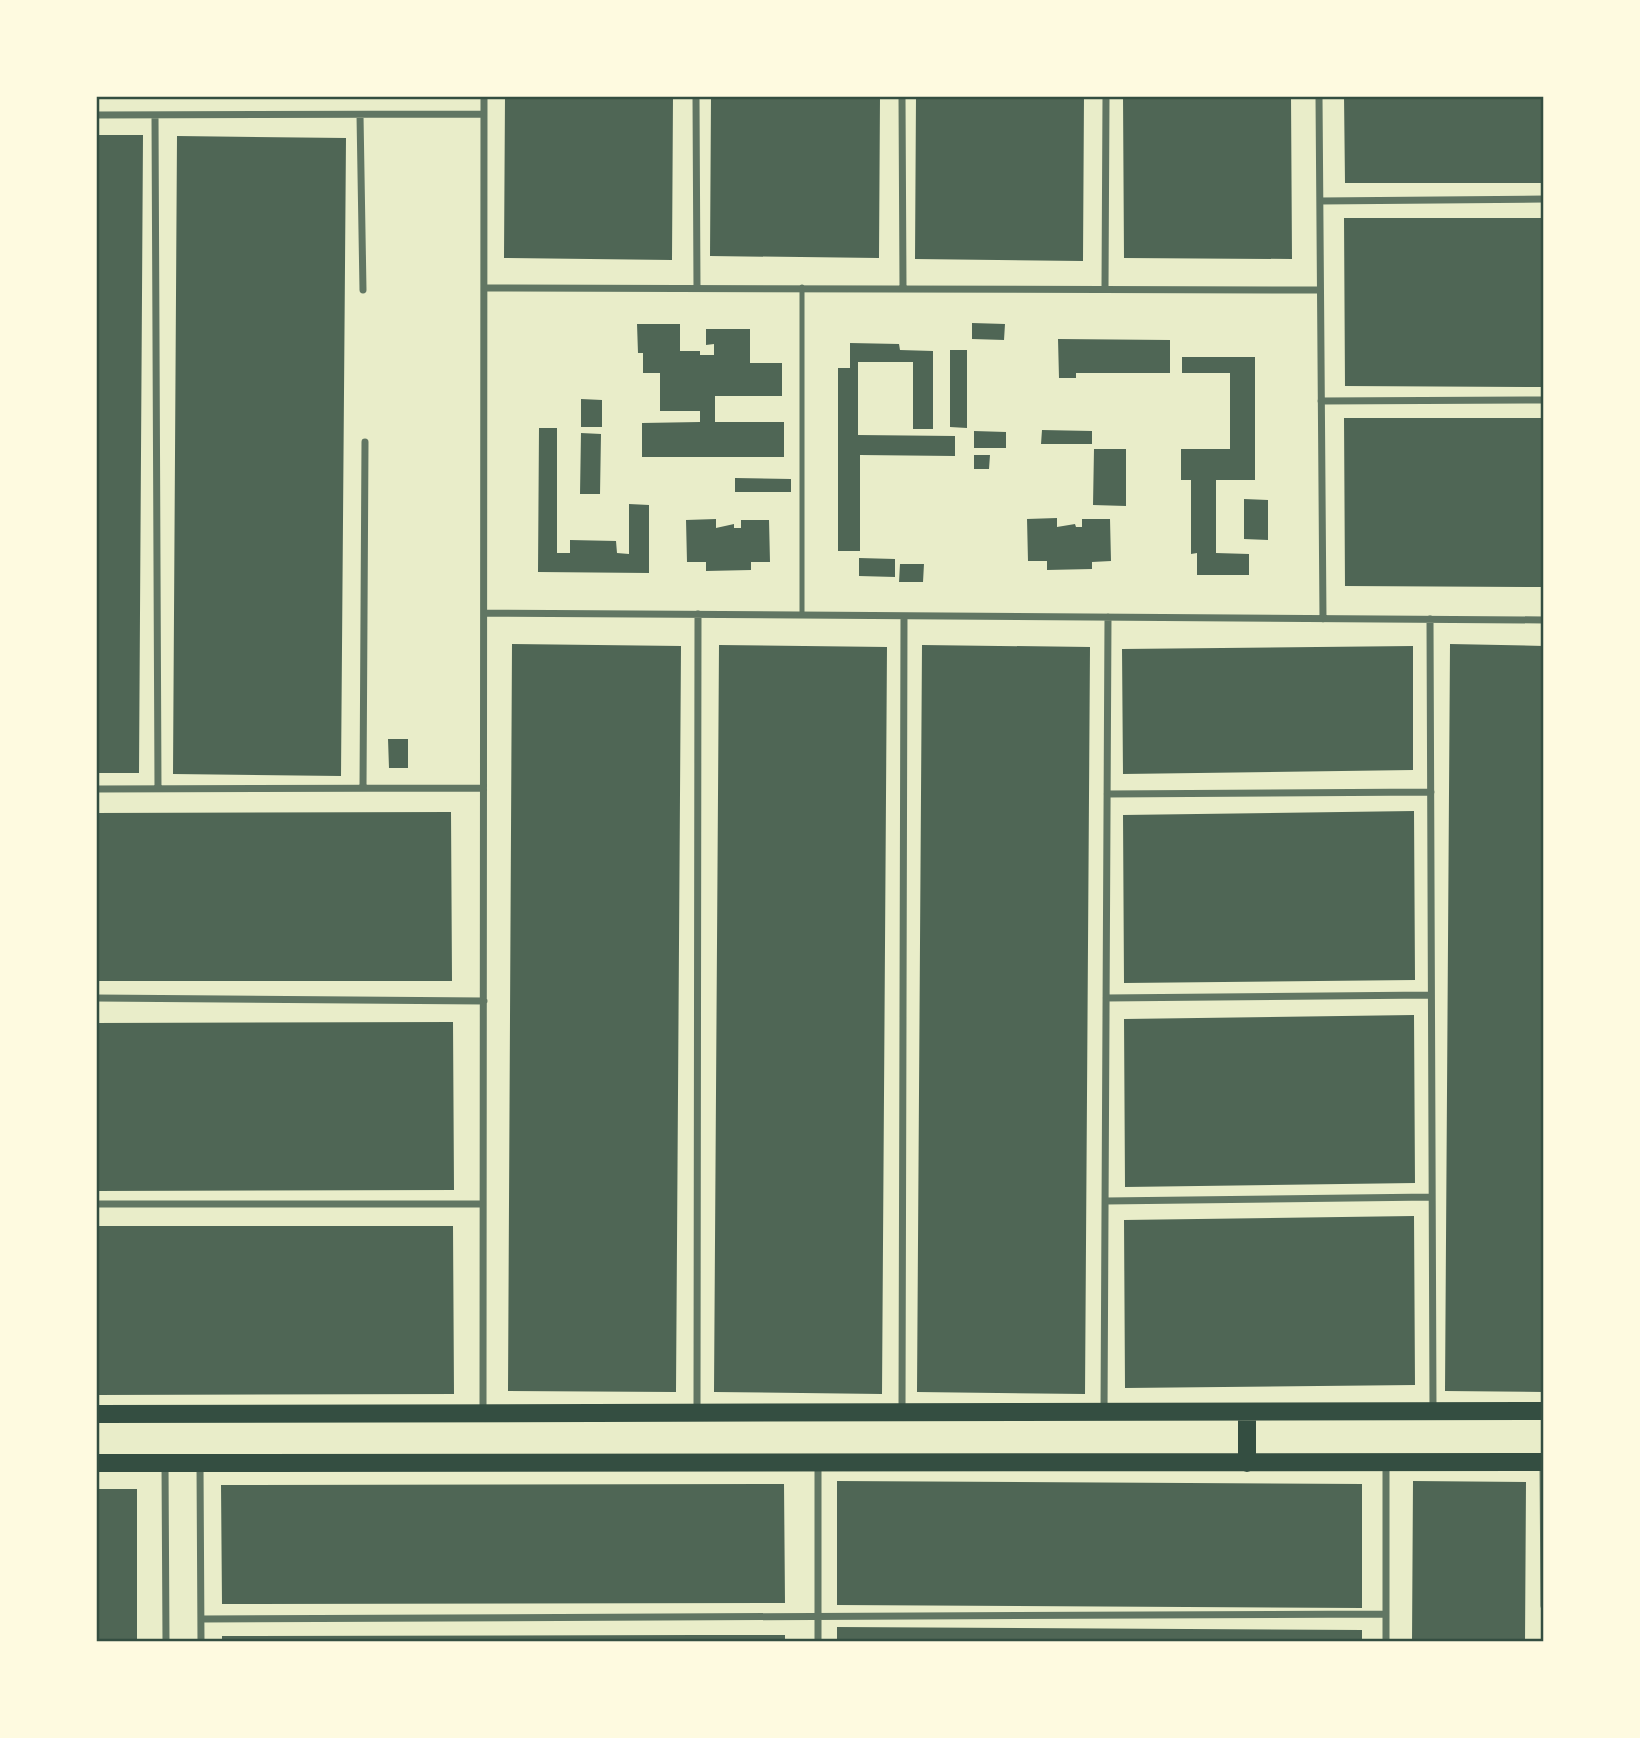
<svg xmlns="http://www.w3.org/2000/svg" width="1640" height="1738" viewBox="0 0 1640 1738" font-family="'Source Serif 4',serif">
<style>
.building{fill:#4f6655}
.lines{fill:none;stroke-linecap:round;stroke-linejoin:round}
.service{stroke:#617663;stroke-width:5}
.minor{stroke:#617663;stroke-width:7}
.primary{stroke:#344e41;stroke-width:18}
.neatline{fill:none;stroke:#344e41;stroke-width:2.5}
</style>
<rect width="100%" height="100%" fill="#e9edc9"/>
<path class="building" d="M 505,96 L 673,96 L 672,260 L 504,258 Z
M 711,96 L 880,96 L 879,258 L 710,256 Z
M 916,96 L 1084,96 L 1083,261 L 915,259 Z
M 1123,96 L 1291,96 L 1292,259 L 1124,258 Z
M 1344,96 L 1544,96 L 1544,183 L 1345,183 Z
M 96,135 L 143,135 L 139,773 L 96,773 Z
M 177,136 L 346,138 L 341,776 L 173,774 Z
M 1344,218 L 1544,218 L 1544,387 L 1345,386 Z
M 972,323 L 1005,324 L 1004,340 L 972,339 Z
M 637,324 L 680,324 L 680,351 L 700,351 L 700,355 L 714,355 L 714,344 L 706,345 L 706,329 L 750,329 L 750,363 L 782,363 L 782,396 L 715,396 L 715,422 L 784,422 L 784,457 L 642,457 L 642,423 L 700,422 L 700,411 L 660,411 L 660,373 L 643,373 L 643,353 L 638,353 Z
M 1058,339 L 1170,340 L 1170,373 L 1076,373 L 1076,378 L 1059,378 Z
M 850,343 L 899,344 L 900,350 L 933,351 L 933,429 L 913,429 L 913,362 L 858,362 L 858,435 L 955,436 L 955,456 L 860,455 L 860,551 L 838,551 L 838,368 L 850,368 Z
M 950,350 L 967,350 L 967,428 L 950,427 Z
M 1182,357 L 1255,357 L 1255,480 L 1216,480 L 1216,553 L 1249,554 L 1249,575 L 1197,575 L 1197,553 L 1191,554 L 1191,480 L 1181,480 L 1181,449 L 1230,449 L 1230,373 L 1182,373 Z
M 581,399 L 602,400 L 602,427 L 581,427 Z
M 1344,418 L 1544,418 L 1544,587 L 1345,586 Z
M 539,428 L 557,428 L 557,553 L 570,553 L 570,540 L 616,541 L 617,553 L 629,554 L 629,504 L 649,505 L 649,573 L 538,572 Z
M 1042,430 L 1092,431 L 1092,444 L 1041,444 Z
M 974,431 L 1006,432 L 1006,448 L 974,448 Z
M 581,433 L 601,434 L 600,494 L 580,494 Z
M 1094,449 L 1126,449 L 1126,506 L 1093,505 Z
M 974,455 L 990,455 L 989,469 L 974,469 Z
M 735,478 L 791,479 L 791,492 L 735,492 Z
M 1244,499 L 1268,500 L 1268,540 L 1244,539 Z
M 1057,518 L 1057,527 L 1075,524 L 1076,527 L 1082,527 L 1082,519 L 1110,519 L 1111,561 L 1092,562 L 1092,569 L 1047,570 L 1047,561 L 1028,561 L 1027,519 Z
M 716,519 L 716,528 L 734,524 L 734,528 L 741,528 L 741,520 L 769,520 L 770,562 L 751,562 L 751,570 L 706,571 L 706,562 L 687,562 L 686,520 Z
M 859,558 L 895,559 L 895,577 L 859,576 Z
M 900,564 L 924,564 L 923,582 L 899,582 Z
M 512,644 L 681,646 L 676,1392 L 508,1391 Z
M 1450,644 L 1544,646 L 1544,1392 L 1445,1391 Z
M 719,645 L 887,647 L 882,1394 L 714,1392 Z
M 922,645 L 1090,647 L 1085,1394 L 917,1392 Z
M 1413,646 L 1413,770 L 1123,774 L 1122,649 Z
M 388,739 L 408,739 L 408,768 L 389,768 Z
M 1414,811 L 1415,980 L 1124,983 L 1123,815 Z
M 451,812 L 452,981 L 96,981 L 96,813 Z
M 1414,1015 L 1415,1183 L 1125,1187 L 1124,1019 Z
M 453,1022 L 454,1190 L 96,1191 L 96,1023 Z
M 1414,1216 L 1415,1385 L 1125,1388 L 1124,1220 Z
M 96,1226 L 453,1226 L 454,1394 L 96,1395 Z
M 837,1481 L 1362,1484 L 1362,1608 L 837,1605 Z
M 1413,1481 L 1526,1482 L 1525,1642 L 1412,1642 Z
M 784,1484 L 785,1603 L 222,1604 L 221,1485 Z
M 96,1489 L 137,1489 L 137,1642 L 96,1642 Z
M 837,1627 L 1362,1630 L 1362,1642 L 837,1642 Z
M 698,1635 L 785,1635 L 785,1642 L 222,1642 L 222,1636 Z"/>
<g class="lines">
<path class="service" d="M 802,615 L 802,287"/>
<path class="minor" d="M 696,96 L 697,288
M 902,96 L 903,287
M 1319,96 L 1323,619
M 96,115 L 484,114
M 155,115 L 158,789
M 360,115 L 363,290
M 1320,201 L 1544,199
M 1105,287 L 1106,96
M 484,288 L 1320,290
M 1321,401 L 1544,400
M 484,613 L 1544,620
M 1430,619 L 1433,1410
M 363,788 L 365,442
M 96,789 L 483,788
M 1107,794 L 1431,792
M 96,998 L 484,1001
M 1106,998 L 1431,995
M 1106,1201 L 1432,1197
M 96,1204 L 483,1204
M 483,1412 L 484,96
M 697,1412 L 698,614
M 902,1412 L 904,616
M 1104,1413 L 1108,617
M 165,1463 L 166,1642
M 1543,1463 L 1544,1606
M 200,1464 L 201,1642
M 818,1464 L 818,1642
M 1386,1464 L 1386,1642
M 201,1619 L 1386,1614"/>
<path class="primary" d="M 1247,1412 L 1247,1463
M 96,1414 L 1544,1411
M 96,1463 L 1544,1462"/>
</g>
<rect width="1640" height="1738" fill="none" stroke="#fefae0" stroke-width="196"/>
<rect x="98" y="98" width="1444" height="1542" class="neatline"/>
</svg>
